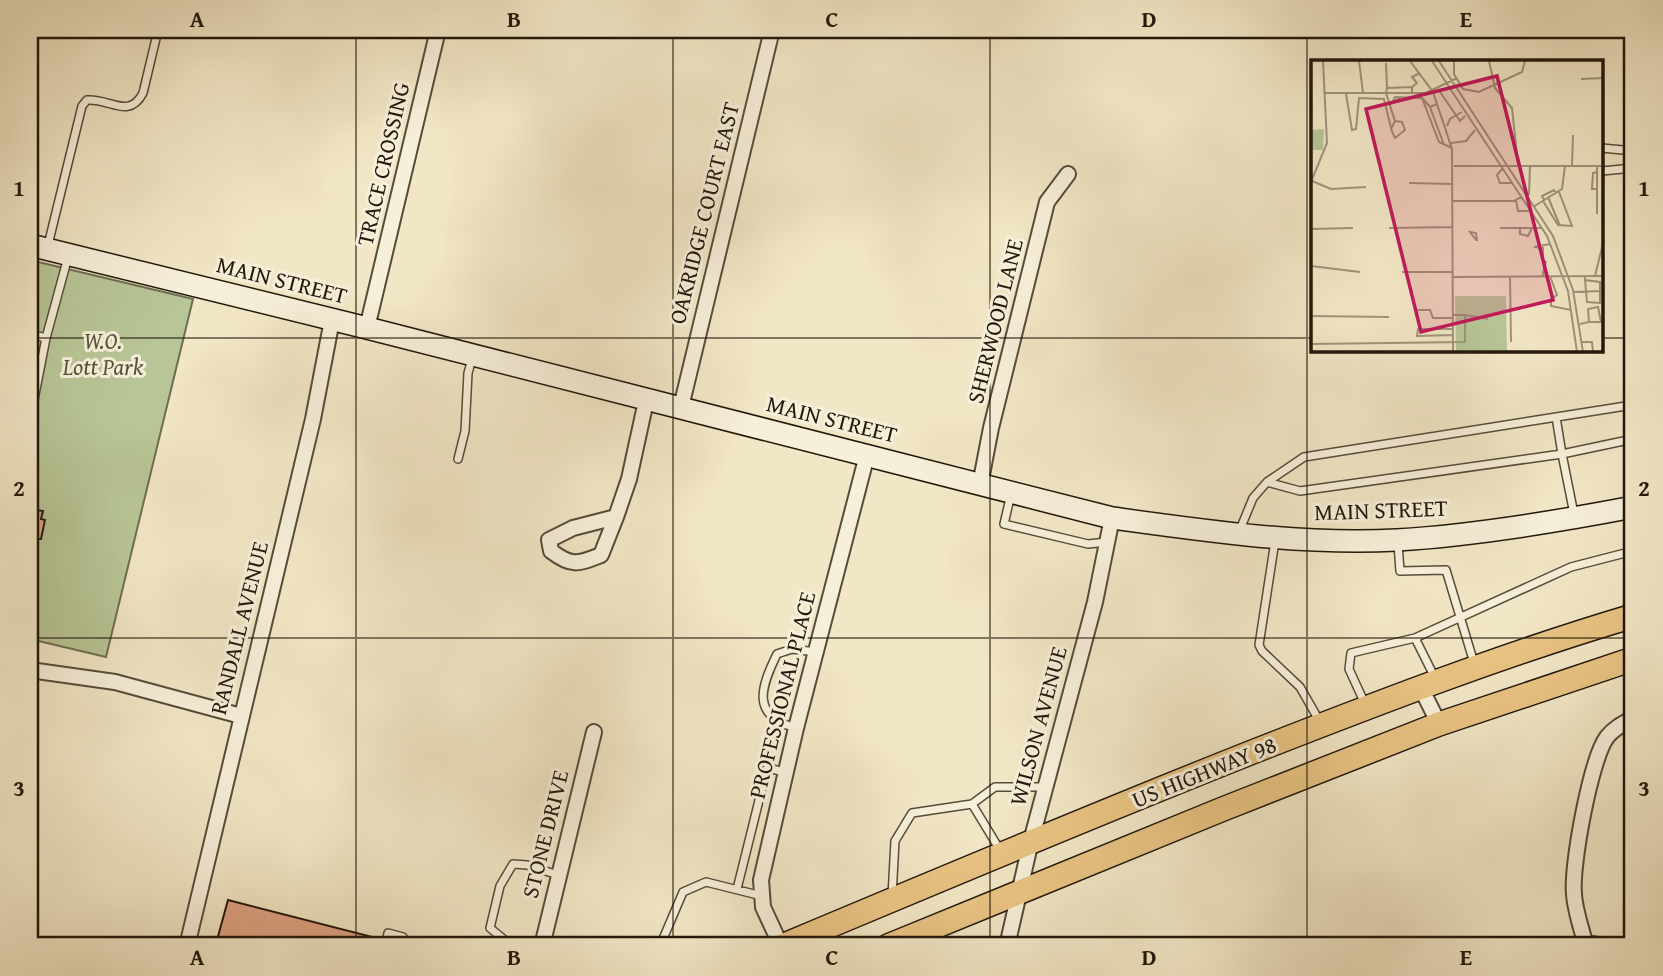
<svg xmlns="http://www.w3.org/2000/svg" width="1663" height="976" viewBox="0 0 1663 976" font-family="'Gentium Book Plus',serif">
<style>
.green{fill:#b8c596;stroke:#6d6e50;stroke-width:2}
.building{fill:#dfa282;stroke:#22180b;stroke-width:2}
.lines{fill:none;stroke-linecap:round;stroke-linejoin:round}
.service-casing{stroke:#564c3a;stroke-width:10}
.minor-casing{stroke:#564c3a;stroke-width:18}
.secondary-casing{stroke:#22180b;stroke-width:24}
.primary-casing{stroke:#22180b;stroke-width:26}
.service{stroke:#f6efd9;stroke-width:7}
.minor{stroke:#f6efd9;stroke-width:14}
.secondary{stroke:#f6efd9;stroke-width:21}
.primary{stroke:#e8c382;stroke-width:23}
.grid{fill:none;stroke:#22180b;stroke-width:2;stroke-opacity:0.55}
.labels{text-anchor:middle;stroke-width:6;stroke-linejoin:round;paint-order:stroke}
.street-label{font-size:23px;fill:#22180b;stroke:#f6efd9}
.park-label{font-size:23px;font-style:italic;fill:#56553c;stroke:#f6efd9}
.inset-road{fill:none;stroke:#9e947b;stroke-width:2}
.view{fill:#c2185b;fill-opacity:0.15;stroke:#c2185b;stroke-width:3.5}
.inset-edge{fill:none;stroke:#22180b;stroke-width:3.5}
.neatline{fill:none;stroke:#22180b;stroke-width:2.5}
.grid-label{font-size:23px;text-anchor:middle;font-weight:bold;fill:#22180b}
</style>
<rect width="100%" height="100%" fill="#f1e6c5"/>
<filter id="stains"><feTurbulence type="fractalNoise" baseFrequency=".00286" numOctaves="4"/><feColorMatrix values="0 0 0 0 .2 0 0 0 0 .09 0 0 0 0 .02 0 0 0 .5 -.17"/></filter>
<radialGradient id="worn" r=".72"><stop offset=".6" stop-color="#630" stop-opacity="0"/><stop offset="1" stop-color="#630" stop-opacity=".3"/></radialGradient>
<path class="green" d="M 30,260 L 193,299 L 106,657 L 30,639 Z"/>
<path class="building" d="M 30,509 L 43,511 L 41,519 L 45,520 L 41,539 L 37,539 L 35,549 L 30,548 Z
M 228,900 L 380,939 L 379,946 L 241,946 L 217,940 Z"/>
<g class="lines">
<g class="service-casing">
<path id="service" d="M 1602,148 L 1633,151
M 1602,171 L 1633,168
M 48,245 L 82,106 L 87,100 C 110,98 129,120 143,93 L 158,30
M 30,334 L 46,338 L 68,257
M 30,420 L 46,338
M 458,459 L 465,431 L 468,373 L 472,359
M 1267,482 L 1300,491 L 1562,454 L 1556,417
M 1011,494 L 1004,524 L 1088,544 L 1107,542
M 1574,514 L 1562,454 L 1633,439
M 1239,532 L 1253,498 L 1267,482 L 1304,457 L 1626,406 L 1633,408
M 1275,541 L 1259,645 L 1262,651 L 1300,687 L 1320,722
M 1398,544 L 1400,571 L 1446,570 L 1474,663
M 1436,680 L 1415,638 L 1571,567 L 1633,551
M 1366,706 L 1349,669 L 1351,653 L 1415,638
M 796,728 C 750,716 761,687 777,654 L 792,649 L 816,652
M 972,804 L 995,787 L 1045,787
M 737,889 L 767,768 L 785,772
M 892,896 L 895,841 L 912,813 L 972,804 L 1000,850
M 385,946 L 388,933 L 403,937 L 407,946
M 512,946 L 490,928 L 500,886 L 513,864 L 527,865 L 558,875
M 660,946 L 683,892 L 706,882 L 762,896"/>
</g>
<g class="minor-casing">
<path id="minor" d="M 367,328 L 438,30
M 681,407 L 772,30
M 980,485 L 991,428 L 1047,202 L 1068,174
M 616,517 L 601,555 C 578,564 572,567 551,551 L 549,540 L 573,528 Z
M 616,517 L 629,479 L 646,401
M 30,670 L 115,682 L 241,716
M 1420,686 L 1439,724
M 187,946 L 313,419 L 332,320
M 542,946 L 594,732
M 781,946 L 763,907 L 761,880 L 796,728 L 867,455
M 1007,946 L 1031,841 L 1095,602 L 1112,518
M 1580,946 L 1585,943 L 1605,946
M 1586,946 C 1582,930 1575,911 1574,894 C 1571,866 1591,758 1607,737 C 1614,728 1624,723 1633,718"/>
</g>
<g class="secondary-casing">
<path id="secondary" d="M 30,245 L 367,328 L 1112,518 C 1206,531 1302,545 1397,540 C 1477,535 1555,522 1633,507"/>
</g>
<g class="primary-casing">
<path id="primary" d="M 782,946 C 939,880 1096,814 1255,751 C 1380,702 1505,654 1633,616
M 888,946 L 1223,809 L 1439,724 L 1633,659"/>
</g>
<use href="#service" class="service"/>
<use href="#minor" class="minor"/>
<use href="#secondary" class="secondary"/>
<use href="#primary" class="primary"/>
</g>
<path class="grid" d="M 356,30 L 356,946M 673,30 L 673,946M 990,30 L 990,946M 1307,30 L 1307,946M 30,338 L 1313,338M 1602,338 L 1633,338M 30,638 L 1633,638"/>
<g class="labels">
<g class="street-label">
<text transform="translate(383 164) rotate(-77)" y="8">TRACE CROSSING</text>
<text transform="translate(704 213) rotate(-76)" y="8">OAKRIDGE COURT EAST</text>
<text transform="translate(282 280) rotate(14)" y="8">MAIN STREET</text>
<text transform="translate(995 321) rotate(-76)" y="8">SHERWOOD LANE</text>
<text transform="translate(832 419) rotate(14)" y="8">MAIN STREET</text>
<text transform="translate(1381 510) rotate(-2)" y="8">MAIN STREET</text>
<text transform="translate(239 628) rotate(-76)" y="8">RANDALL AVENUE</text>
<text transform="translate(782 695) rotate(-76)" y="8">PROFESSIONAL PLACE</text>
<text transform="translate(1038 726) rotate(-75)" y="8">WILSON AVENUE</text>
<text transform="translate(1204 772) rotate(-22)" y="8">US HIGHWAY 98</text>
<text transform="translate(545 834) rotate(-76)" y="8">STONE DRIVE</text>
</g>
<g class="park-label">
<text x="103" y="349">W.O.<tspan x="103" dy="26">Lott Park</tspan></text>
</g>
</g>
<g transform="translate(1311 60)">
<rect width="292" height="292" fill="#f1e6c5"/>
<path d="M 13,69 L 12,90 L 0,90 L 0,70 ZM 144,236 L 195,236 L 196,292 L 145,292 Z" fill="#b8c596"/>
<path class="inset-road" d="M 48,1 L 52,33M 99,1 L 122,32 L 141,89 L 142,292M 121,1 L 236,176 L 257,231 L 266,292M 128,1 L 242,176 L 262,230 L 272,292M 143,1 L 143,14 L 152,29 L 168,32 L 211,12 L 214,1M 178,1 L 184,28 L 201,48 L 207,105M 75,3 L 76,28M 270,19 L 293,18M 101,27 L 106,23 L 101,17 L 109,13M 127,29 L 149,61 L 154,56M 13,33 L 115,33 L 146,18M 75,33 L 84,61 L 91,62 L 94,70 L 84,78 L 80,69 L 84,61M 75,33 L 76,28 L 101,27 L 101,33M 35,34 L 41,70 L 45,69 L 48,38 L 73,39 L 80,68M 90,37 L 81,43 L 84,37 L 111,38M 126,44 L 119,47 L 111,38 L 128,82 L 141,88M 119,47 L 133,85M 136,66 L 139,59 L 151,52M 140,83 L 155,81 L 164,70M 143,106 L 293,106M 261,106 L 262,75M 191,109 L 186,115 L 189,123 L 201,123M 1,121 L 20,129 L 55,127M 0,122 L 16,83 L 12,1M 98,123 L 142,124M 286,129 L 281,129 L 282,113 L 286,112M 218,135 L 219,105M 237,137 L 249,166M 205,140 L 207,151 L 221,151M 233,140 L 231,136 L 243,130 L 245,133M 142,141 L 203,141 L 210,137M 232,141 L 247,165 L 261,166 L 248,132M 222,147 L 251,129 L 254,106M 286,154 L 286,106M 78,168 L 141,167M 189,168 L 230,168M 209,168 L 209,174 L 217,176 L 221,168M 0,169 L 42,168M 159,172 L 165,173 L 166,180 L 165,180 ZM 232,201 L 232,188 L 223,187 L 239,184M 0,206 L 49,212M 91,212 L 141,212M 232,213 L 235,201 L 232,216M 199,216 L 200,282M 239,216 L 246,235 L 240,239 L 240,246 L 260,250M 274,216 L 274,220 L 289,222 L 289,243 L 276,242 L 274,220M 284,216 L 293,179M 142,217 L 293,216M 263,232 L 289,231M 105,250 L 119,250 L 122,258 L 141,258M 154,255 L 177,259M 0,256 L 78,257M 269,264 L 278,262 L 277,249 L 287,247 L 290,262 L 278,262M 142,275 L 106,276 L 107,269 L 142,269M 270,282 L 281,282 L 282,292M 0,284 L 154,282 L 154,255 L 142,255"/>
<path class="view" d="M 186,16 L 242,240 L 110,272 L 55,49 Z"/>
<rect width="292" height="292" class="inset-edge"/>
</g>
<rect width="1663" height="976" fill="none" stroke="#f1e6c5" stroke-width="77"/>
<rect x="38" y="38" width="1586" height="899" class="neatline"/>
<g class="grid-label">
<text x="197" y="27">A</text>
<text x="514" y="27">B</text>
<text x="832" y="27">C</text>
<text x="1149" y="27">D</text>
<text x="1466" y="27">E</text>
<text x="19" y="196">1</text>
<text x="1644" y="196">1</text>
<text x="19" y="496">2</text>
<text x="1644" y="496">2</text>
<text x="19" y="796">3</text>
<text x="1644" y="796">3</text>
<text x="197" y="965">A</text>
<text x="514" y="965">B</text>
<text x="832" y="965">C</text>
<text x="1149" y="965">D</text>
<text x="1466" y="965">E</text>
</g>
<rect width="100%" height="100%" filter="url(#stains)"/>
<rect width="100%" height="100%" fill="url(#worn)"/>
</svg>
